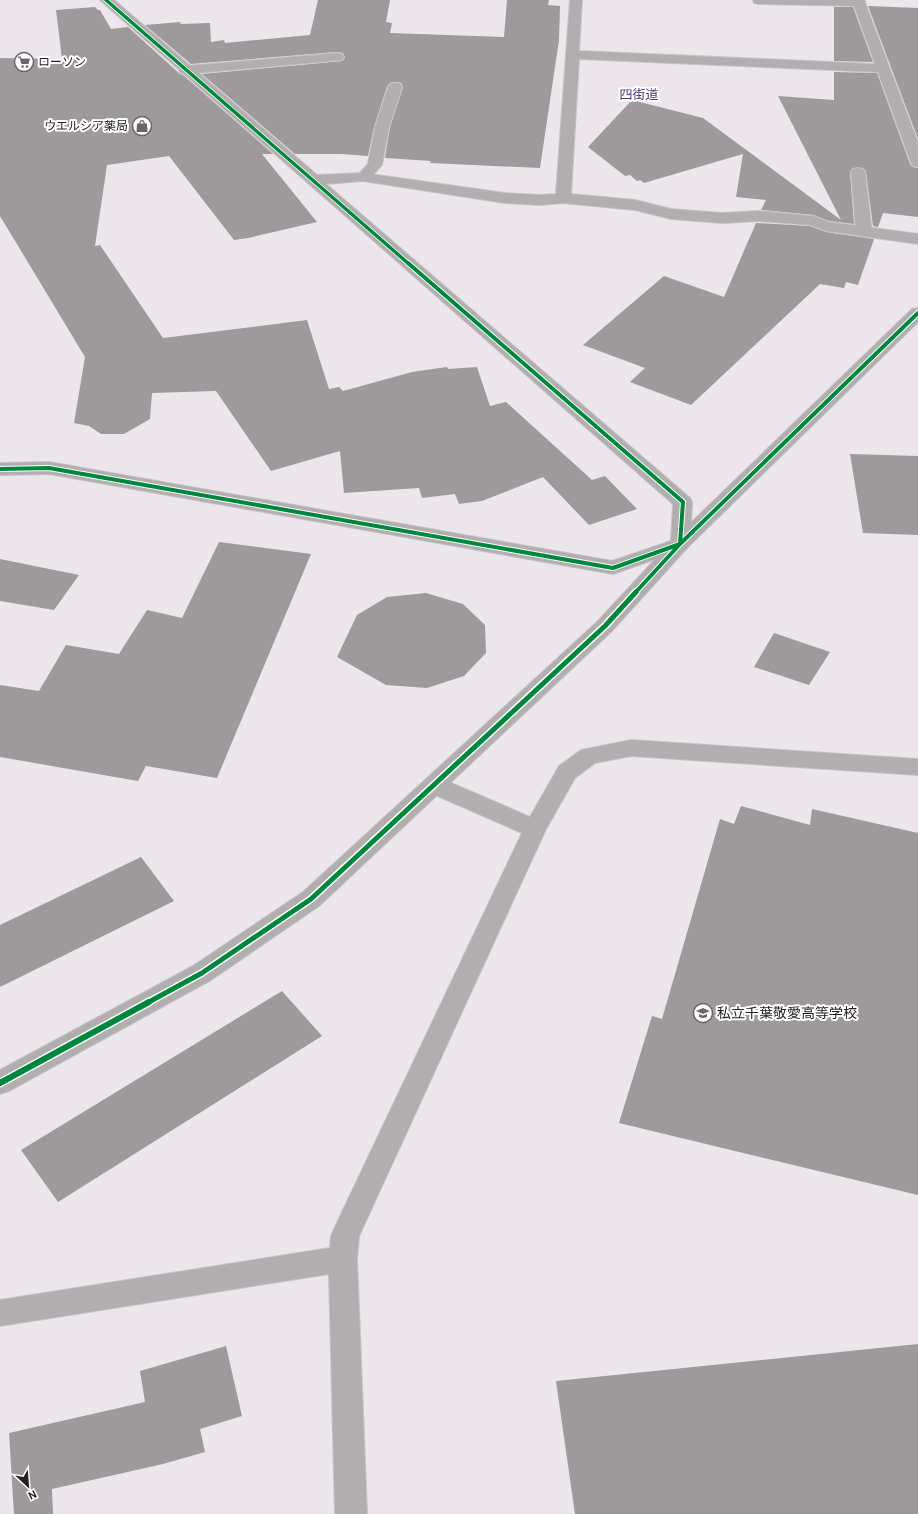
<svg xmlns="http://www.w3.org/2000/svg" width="918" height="1514" viewBox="0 0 918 1514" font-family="Cabin,'Noto Sans JP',sans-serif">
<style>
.building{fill:#9e999a}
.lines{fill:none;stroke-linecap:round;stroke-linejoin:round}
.service-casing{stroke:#c7c2c6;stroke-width:2}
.minor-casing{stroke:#c7c2c6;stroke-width:2}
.tertiary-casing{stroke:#c7c2c6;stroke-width:2}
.service{fill:#b0aeaf;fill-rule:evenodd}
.minor{fill:#b0aeaf;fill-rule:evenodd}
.tertiary{fill:#b0aeaf;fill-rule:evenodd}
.cycleway-far3-casing{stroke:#fff;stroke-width:5}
.cycleway-far2-casing{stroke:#fff;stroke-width:6}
.cycleway-far1-casing{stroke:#fff;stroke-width:8}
.cycleway-casing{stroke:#fff;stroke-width:9}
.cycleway-far3{stroke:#00873e;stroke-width:3.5}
.cycleway-far2{stroke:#00873e;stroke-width:4}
.cycleway-far1{stroke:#00873e;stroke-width:5}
.cycleway{stroke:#00873e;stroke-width:6}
.labels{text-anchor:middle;stroke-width:4;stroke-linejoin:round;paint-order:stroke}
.far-poi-label{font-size:12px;fill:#242024;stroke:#fff;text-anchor:start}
.far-quarter-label{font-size:13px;fill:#423a77;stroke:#fff}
.poi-label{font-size:14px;fill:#242024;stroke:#fff;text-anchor:start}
</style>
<rect width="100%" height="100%" fill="#ece5eb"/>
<path class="building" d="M 318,0 L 390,0 L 386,22 L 392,23 L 390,33 L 504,37 L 507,0 L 549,0 L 548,5 L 560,6 L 559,40 L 540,168 L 430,163 L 431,161 L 385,158 L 390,127 L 403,87 L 401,83 L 395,82 L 390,83 L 387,87 L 374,127 L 368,156 L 342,154 L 295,154 L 202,74 L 342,61 L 345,58 L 343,53 L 337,52 L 191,64 L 145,25 L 181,22 L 180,24 L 210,23 L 211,42 L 224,40 L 225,43 L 310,35 Z
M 868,6 L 918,8 L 918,139 Z
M 95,7 L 98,10 L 100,10 L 111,29 L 128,27 L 180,74 L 183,75 L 273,154 L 262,154 L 317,222 L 248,238 L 234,240 L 169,156 L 107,165 L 95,246 L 100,245 L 163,338 L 307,320 L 329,389 L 339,387 L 343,391 L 412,372 L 447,367 L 448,369 L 477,367 L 490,406 L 506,402 L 592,480 L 605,476 L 637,509 L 589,525 L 543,477 L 482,501 L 459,504 L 455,494 L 422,498 L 419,488 L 344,493 L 340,451 L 271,471 L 216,391 L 152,393 L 150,419 L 124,434 L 101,434 L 89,426 L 74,423 L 85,357 L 0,216 L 0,58 L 62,59 L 56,10 Z
M 834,7 L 853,7 L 873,62 L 834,61 Z
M 834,72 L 877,73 L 910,164 L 913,167 L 918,168 L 918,217 L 883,213 L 878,227 L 873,226 L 866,172 L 863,168 L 853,168 L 850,172 L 854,224 L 829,221 L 813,215 L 761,210 L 766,200 L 736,197 L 743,154 L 644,183 L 640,180 L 637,181 L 630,175 L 625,176 L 588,147 L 632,100 L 703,118 L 841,220 L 778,96 L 834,100 Z
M 756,223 L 810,226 L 826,232 L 874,239 L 858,285 L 846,282 L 844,288 L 820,284 L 691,405 L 630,382 L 645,368 L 583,345 L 664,276 L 724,297 Z
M 850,454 L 918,456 L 918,535 L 863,533 Z
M 219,542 L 311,554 L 217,778 L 146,766 L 138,781 L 0,757 L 0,685 L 39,691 L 66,645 L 119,654 L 147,610 L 182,618 Z
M 0,559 L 79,575 L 54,610 L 0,601 Z
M 426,593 L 463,604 L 485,625 L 486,653 L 464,676 L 427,688 L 386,685 L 337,657 L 357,615 L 387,597 Z
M 774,633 L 830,652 L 809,685 L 754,667 Z
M 741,806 L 810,825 L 812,809 L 918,833 L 918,1195 L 619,1123 L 652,1016 L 662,1019 L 720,819 L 734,824 Z
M 141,857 L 174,901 L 0,987 L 0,925 Z
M 282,991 L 322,1036 L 58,1202 L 21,1150 Z
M 918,1344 L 918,1514 L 575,1514 L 556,1381 Z
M 226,1346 L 242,1416 L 200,1429 L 205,1452 L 163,1464 L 52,1489 L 53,1514 L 14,1514 L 9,1433 L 145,1402 L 140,1371 Z"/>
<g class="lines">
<g class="service-casing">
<path id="service" d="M 753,0 L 864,0 L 865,2 L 864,5 L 859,6 L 759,4 L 754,3 Z
M 337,53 L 342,54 L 344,57 L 342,60 L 186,74 L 181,73 L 179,70 L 181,67 L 186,66 Z
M 395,83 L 400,84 L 402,87 L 389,127 L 382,165 L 368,180 L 363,181 L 358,180 L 356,177 L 368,164 L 375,127 L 388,87 L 390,84 Z
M 858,168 L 863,169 L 865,172 L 872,232 L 870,235 L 864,237 L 858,235 L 856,232 L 851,172 L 853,169 Z"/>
</g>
<g class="minor-casing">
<path id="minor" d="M 100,0 L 114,0 L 317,175 L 363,173 L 505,193 L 540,195 L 556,194 L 570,0 L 582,0 L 579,51 L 875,64 L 852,0 L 864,0 L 918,143 L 918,167 L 913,166 L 911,163 L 878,72 L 579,59 L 571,194 L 635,200 L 671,209 L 722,213 L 759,211 L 813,216 L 829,222 L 918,234 L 918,244 L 826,231 L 810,225 L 759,221 L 722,223 L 671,219 L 635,210 L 563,203 L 540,205 L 505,203 L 363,181 L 326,184 L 690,498 L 692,502 L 690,544 L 687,548 L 613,574 L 49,474 L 0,475 L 0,463 L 49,462 L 612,561 L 671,541 L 673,504 Z
M 631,740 L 918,759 L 918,775 L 631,756 L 595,763 L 575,778 L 546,829 L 359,1236 L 357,1259 L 367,1514 L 335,1514 L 329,1274 L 0,1326 L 0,1300 L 330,1248 L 331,1236 L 335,1227 L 522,833 L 426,791 L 423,785 L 426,779 L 434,777 L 442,779 L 530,817 L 559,766 L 581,750 Z"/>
</g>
<g class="tertiary-casing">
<path id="tertiary" d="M 918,308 L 918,322 L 687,548 L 612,631 L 319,906 L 211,980 L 9,1091 L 0,1094 L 0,1070 L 193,966 L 303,892 L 598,621 L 673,540 L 912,309 Z"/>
</g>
<use href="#service" class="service"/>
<use href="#minor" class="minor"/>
<use href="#tertiary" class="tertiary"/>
<g class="cycleway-far3-casing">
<path id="cycleway-far3" d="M 106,0 L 409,264"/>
</g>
<g class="cycleway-far2-casing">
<path id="cycleway-far2" d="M 0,469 L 49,468 L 613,568 L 680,544 L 683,502 L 408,263
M 635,593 L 680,544 L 918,313"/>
</g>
<g class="cycleway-far1-casing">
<path id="cycleway-far1" d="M 147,1003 L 202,973 L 311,899 L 605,626 L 636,592"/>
</g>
<g class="cycleway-casing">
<path id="cycleway" d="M 0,1083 L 149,1002"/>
</g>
<use href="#cycleway-far3" class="cycleway-far3"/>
<use href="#cycleway-far2" class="cycleway-far2"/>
<use href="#cycleway-far1" class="cycleway-far1"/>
<use href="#cycleway" class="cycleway"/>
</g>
<defs>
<g id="supermarket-ring" transform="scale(1)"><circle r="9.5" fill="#fff" stroke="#6a656a" stroke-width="1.5"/><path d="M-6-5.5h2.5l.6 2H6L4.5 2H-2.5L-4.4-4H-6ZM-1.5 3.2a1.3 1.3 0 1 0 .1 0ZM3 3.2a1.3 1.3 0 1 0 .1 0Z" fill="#6a656a"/></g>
<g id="shop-ring" transform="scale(1)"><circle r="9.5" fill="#fff" stroke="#6a656a" stroke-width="1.5"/><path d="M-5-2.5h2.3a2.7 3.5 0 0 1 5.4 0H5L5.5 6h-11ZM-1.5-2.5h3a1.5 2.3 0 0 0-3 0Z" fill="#6a656a"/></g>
<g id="school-ring" transform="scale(1)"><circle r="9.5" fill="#fff" stroke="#6a656a" stroke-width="1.5"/><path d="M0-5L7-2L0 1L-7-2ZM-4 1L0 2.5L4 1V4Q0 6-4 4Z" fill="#6a656a"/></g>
</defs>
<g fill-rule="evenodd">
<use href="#supermarket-ring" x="24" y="62"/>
<use href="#shop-ring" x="142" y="126"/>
<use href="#school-ring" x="703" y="1013"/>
</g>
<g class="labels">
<g class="far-poi-label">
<text x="38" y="66">ローソン</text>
<text x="128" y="130" text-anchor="end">ウエルシア薬局</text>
</g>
<g class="far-quarter-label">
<text x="639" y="99">四街道</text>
</g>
<g class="poi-label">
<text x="717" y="1018">私立千葉敬愛高等学校</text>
</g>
</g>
<g transform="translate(28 1486) rotate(154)" stroke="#ffffff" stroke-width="3" paint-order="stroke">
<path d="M0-3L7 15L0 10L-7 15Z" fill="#242024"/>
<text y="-6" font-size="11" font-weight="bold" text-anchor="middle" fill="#242024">N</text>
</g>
</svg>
